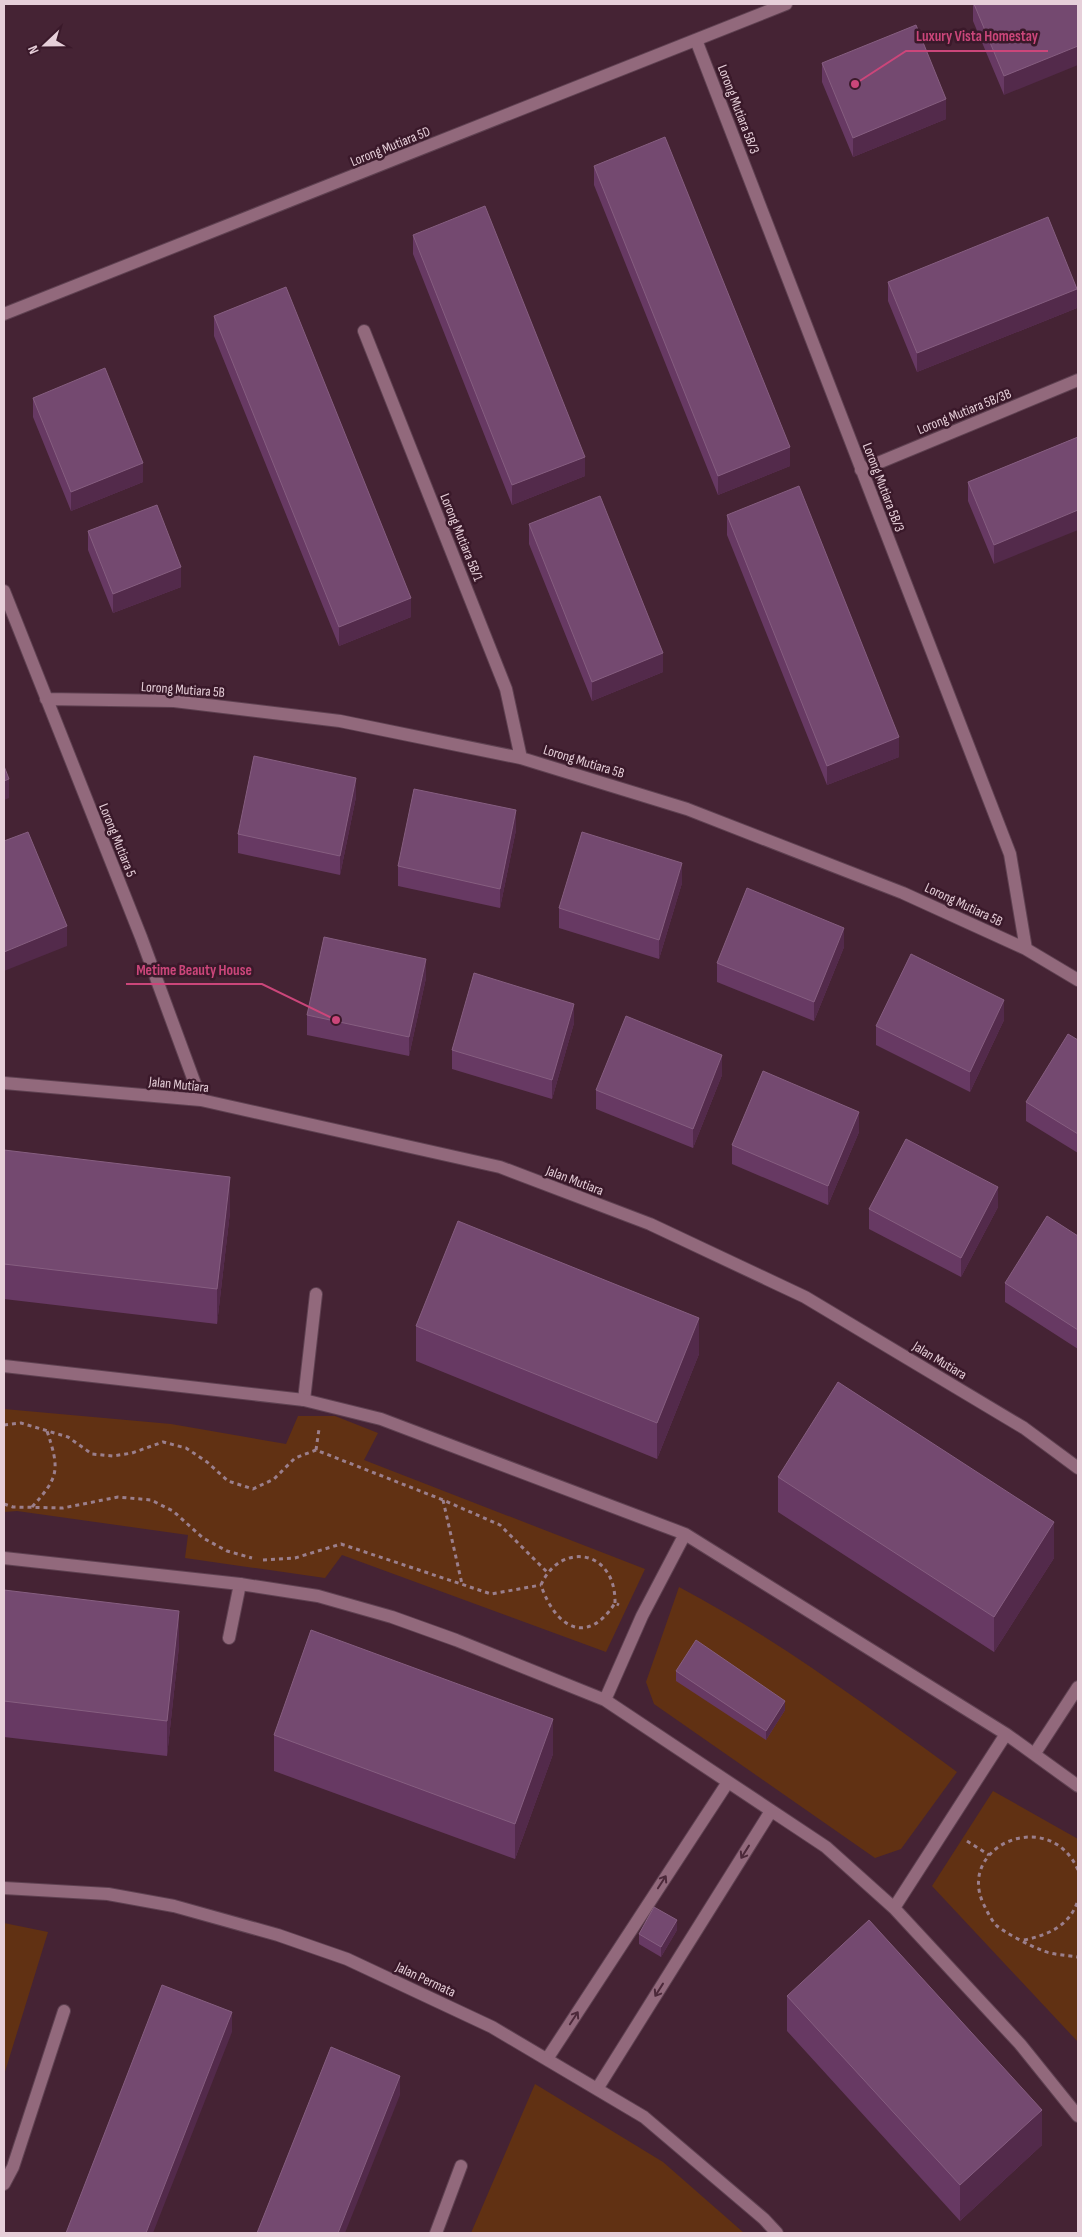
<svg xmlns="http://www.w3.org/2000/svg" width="1082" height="2237" viewBox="0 0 1082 2237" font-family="'Sofia Sans Condensed',sans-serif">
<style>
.green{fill:#613113}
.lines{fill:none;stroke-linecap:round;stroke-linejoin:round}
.lane-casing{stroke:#5f4151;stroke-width:14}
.street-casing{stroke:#5f4151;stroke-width:14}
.path{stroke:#9b7f8c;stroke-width:3;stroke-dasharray:4 4;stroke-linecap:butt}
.lane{stroke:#92697c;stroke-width:12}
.street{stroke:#92697c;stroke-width:12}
.wall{fill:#673963}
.shaded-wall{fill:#532a4b}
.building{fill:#744970;stroke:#865e80}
.oneway{stroke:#4c293a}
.labels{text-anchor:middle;stroke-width:5;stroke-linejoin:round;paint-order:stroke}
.street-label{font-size:14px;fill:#e6cfd9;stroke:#3a192a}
.leader{fill:none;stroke:#cb467a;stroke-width:2}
.callout-dot{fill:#cb467a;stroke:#3a192a;stroke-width:2}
.callout-label{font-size:15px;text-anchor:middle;font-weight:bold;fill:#cb467a;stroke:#3a192a;stroke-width:5;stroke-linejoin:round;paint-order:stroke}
</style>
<rect width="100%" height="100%" fill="#452334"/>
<path class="green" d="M 4,1409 L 171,1424 L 286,1444 L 298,1416 L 335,1416 L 378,1433 L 364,1460 L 645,1569 L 606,1652 L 342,1555 L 325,1578 L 185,1558 L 188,1535 L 17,1511 L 4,1512 Z
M 679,1587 C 777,1639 867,1706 957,1772 L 901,1849 L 875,1858 L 654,1704 L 646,1682 Z
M 993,1791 L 1078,1839 L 1078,2042 L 932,1886 Z
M 4,1923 L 48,1932 L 4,2075 Z
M 535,2084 L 663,2162 L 744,2233 L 471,2233 Z"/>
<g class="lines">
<g class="lane-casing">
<path id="lane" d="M 304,1400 L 316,1294
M 229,1638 L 240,1584
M 1035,1753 L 1078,1687"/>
</g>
<g class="street-casing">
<path id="street" d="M 696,40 L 1010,854 L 1026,949
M 4,314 L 786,4
M 364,331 L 506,689 L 521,758
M 861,470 L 1078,380
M 4,591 L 141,937 L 201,1100
M 46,699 L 174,701 L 340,721 L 521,758 L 687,809 L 903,893 L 1026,949 L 1078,980
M 4,1083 L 201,1100 L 500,1167 L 650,1224 L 805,1297 L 1024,1428 L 1078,1468
M 4,1366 L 304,1400 L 381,1419 L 685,1534 L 1006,1734 L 1078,1786
M 4,1558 L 240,1584 L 318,1596 L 392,1617 L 456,1640 L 605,1700 L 826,1847 L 894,1908 L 1020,2044 L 1078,2116
M 605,1700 L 642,1616 L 685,1534
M 4,1888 L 108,1894 L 174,1906 L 278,1935 L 347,1959 L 492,2027 L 644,2117 L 764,2219 L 777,2233
M 894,1908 L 1006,1734
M 547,2059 L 728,1782
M 597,2089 L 771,1811
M 4,2184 L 13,2167 L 64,2011
M 436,2233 L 461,2166"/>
</g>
<path class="path" d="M 4,1425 L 21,1423 L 68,1437 L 92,1454 L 113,1456 L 132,1453 L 163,1442 L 186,1448 L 207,1462 L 228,1481 L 253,1489 L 274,1479 L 295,1458 L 316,1450 L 443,1500 L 500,1525 L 547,1572
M 316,1450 L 319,1429
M 443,1500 L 462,1584
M 4,1504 L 13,1507 L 63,1508 L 118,1497 L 151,1500 L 173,1511 L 203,1538 L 227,1551 L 252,1558
M 32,1507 C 59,1477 60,1470 47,1431
M 263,1560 L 295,1558 L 341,1544 L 491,1594 L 541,1585
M 615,1603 C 616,1549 560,1541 541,1585 C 555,1627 587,1647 615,1603 L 619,1605
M 967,1841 L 989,1855
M 1078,1870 C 1050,1806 957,1845 983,1903 C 987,1911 991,1920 997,1926 C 1007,1934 1029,1945 1041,1950 C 1052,1955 1067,1955 1078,1957
M 1024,1940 C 1048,1935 1070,1926 1078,1900"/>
<use href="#lane" class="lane"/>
<use href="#street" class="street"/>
</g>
<path class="wall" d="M 973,4 L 1078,4 L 1004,95 L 973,21 Z
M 822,63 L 946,119 L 853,157 L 822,82 Z
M 594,166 L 790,466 L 718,495 L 594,185 Z
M 413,235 L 585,476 L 512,505 L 413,254 Z
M 888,282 L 1077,308 L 917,372 L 888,301 Z
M 214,316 L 411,617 L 339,646 L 214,336 Z
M 33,398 L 143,482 L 71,511 L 33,417 Z
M 1078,437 L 994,564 L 968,501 L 968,482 Z
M 727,515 L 899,757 L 827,785 L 727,535 Z
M 529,524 L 663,672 L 592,701 L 529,544 Z
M 88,531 L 181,587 L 113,613 L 88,550 Z
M 356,797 L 340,875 L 238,853 L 238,834 Z
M 516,830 L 500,908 L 398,886 L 398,866 Z
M 682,883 L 659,959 L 559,928 L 559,908 Z
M 844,947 L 814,1021 L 717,982 L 717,963 Z
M 426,978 L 409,1056 L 307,1035 L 307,1015 Z
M 1004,1020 L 970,1092 L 876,1045 L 876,1026 Z
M 574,1023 L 552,1099 L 452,1069 L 452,1050 Z
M 1078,1040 L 1078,1153 L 1026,1121 L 1026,1102 Z
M 722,1075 L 693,1148 L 596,1109 L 596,1090 Z
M 859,1132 L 828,1205 L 732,1164 L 732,1145 Z
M 4,1150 L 230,1212 L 217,1324 L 4,1299 Z
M 998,1207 L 961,1277 L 869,1229 L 869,1209 Z
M 1078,1236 L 1078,1349 L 1005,1302 L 1005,1283 Z
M 416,1326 L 699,1354 L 657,1459 L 416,1361 Z
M 778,1477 L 1054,1558 L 994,1652 L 778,1512 Z
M 4,1590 L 179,1646 L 167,1756 L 4,1737 Z
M 676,1671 L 785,1710 L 766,1740 L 676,1681 Z
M 274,1735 L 553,1754 L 515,1859 L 274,1771 Z
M 677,1930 L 661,1957 L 639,1944 L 639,1934 Z
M 787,1996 L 1042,2145 L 960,2221 L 787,2031 Z"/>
<path class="shaded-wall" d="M 1078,46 L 1078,65 L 1004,95 L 1004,76 Z
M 946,99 L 946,119 L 853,157 L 853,138 Z
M 1077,289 L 1077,308 L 917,372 L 917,353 Z
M 790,447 L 790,466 L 718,495 L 718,476 Z
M 585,457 L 585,476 L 512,505 L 512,485 Z
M 143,463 L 143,482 L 71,511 L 71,492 Z
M 1078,510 L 1078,530 L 994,564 L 994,545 Z
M 181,567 L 181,587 L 113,613 L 113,594 Z
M 411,598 L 411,617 L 339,646 L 339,627 Z
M 663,653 L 663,672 L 592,701 L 592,682 Z
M 899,737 L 899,757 L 827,785 L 827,766 Z
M 356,778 L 356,797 L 340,875 L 340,856 Z
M 9,779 L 9,798 L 4,800 L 4,781 Z
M 516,810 L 516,830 L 500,908 L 500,889 Z
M 682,863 L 682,883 L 659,959 L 659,940 Z
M 67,926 L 67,946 L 4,971 L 4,952 Z
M 844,928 L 844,947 L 814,1021 L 814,1002 Z
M 426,959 L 426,978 L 409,1056 L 409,1037 Z
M 1004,1000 L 1004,1020 L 970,1092 L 970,1072 Z
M 574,1004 L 574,1023 L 552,1099 L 552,1080 Z
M 722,1055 L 722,1075 L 693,1148 L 693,1129 Z
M 859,1112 L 859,1132 L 828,1205 L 828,1186 Z
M 230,1177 L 230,1212 L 217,1324 L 217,1289 Z
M 998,1187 L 998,1207 L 961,1277 L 961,1258 Z
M 699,1318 L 699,1354 L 657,1459 L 657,1423 Z
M 1054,1522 L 1054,1558 L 994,1652 L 994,1617 Z
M 179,1611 L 179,1646 L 167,1756 L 167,1721 Z
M 785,1701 L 785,1710 L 766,1740 L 766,1731 Z
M 553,1719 L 553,1754 L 515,1859 L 515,1824 Z
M 677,1920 L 677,1930 L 661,1957 L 661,1947 Z
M 232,2012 L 232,2032 L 153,2233 L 146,2233 Z
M 400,2076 L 400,2095 L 345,2233 L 338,2233 Z
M 1042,2110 L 1042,2145 L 960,2221 L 960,2185 Z"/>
<path class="building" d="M 974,4 L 1078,4 L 1078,46 L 1004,76 Z
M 916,25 L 946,99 L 853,138 L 822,63 Z
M 665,137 L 790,447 L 718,476 L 594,166 Z
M 485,206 L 585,457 L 512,485 L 413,235 Z
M 1048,217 L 1077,289 L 917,353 L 888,282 Z
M 286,287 L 411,598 L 339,627 L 214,316 Z
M 105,368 L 143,463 L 71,492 L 33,398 Z
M 1078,437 L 1078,510 L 994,545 L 968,482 Z
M 799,486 L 899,737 L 827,766 L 727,515 Z
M 600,496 L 663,653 L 592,682 L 529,524 Z
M 157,505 L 181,567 L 113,594 L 88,531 Z
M 254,756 L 356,778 L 340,856 L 238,834 Z
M 4,766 L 9,779 L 4,781 Z
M 414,789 L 516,810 L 500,889 L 398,866 Z
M 28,832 L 67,926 L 4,952 L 4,841 Z
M 582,832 L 682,863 L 659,940 L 559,908 Z
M 747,888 L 844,928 L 814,1002 L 717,963 Z
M 324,937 L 426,959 L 409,1037 L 307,1015 Z
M 911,954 L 1004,1000 L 970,1072 L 876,1026 Z
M 474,973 L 574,1004 L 552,1080 L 452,1050 Z
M 626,1016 L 722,1055 L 693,1129 L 596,1090 Z
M 1068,1034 L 1078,1040 L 1078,1134 L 1026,1102 Z
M 763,1071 L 859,1112 L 828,1186 L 732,1145 Z
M 906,1139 L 998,1187 L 961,1258 L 869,1209 Z
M 4,1150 L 230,1177 L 217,1289 L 4,1264 Z
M 1047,1216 L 1078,1236 L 1078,1330 L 1005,1283 Z
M 458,1221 L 699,1318 L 657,1423 L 416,1326 Z
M 838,1382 L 1054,1522 L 994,1617 L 778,1477 Z
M 4,1590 L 179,1611 L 167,1721 L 4,1701 Z
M 311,1630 L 553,1719 L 515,1824 L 274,1735 Z
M 696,1640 L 785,1701 L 766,1731 L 676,1671 Z
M 654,1907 L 677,1920 L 661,1947 L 639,1934 Z
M 869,1920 L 1042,2110 L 960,2185 L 787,1996 Z
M 162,1985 L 232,2012 L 146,2233 L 66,2233 Z
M 331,2047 L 400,2076 L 338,2233 L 257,2233 Z"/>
<defs><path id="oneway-shaft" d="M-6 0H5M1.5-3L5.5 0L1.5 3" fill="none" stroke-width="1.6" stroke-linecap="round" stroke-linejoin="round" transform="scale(1.25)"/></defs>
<g class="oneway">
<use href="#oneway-shaft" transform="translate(745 1852) rotate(122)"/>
<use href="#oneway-shaft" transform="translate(662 1882) rotate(-57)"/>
<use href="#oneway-shaft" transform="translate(659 1990) rotate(122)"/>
<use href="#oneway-shaft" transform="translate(574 2018) rotate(-57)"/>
</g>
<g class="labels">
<g class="street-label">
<text transform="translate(739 109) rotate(69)" y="5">Lorong Mutiara 5B/3</text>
<text transform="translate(390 146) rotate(-22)" y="5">Lorong Mutiara 5D</text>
<text transform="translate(964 411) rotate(-22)" y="5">Lorong Mutiara 5B/3B</text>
<text transform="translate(884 487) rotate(69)" y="5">Lorong Mutiara 5B/3</text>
<text transform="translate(462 537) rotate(68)" y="5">Lorong Mutiara 5B/1</text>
<text transform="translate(183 689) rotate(4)" y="5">Lorong Mutiara 5B</text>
<text transform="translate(584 761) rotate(17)" y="5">Lorong Mutiara 5B</text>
<text transform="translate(118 840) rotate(68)" y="5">Lorong Mutiara 5</text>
<text transform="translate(964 904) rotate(25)" y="5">Lorong Mutiara 5B</text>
<text transform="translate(179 1084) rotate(6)" y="5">Jalan Mutiara</text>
<text transform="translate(575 1180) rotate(21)" y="5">Jalan Mutiara</text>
<text transform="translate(940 1360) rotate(31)" y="5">Jalan Mutiara</text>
<text transform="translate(426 1979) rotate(25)" y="5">Jalan Permata</text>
</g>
</g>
<path class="leader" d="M855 84L906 51H1048M336 1020L262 984H126"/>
<g class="callout-dot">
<circle cx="855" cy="84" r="5"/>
<circle cx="336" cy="1020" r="5"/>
</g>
<g class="callout-label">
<text x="977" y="41">Luxury Vista Homestay</text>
<text x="194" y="975">Metime Beauty House</text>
</g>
<rect width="1082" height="2237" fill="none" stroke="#e6cfd9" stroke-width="10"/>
<g transform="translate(45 45) rotate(248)" stroke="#3a192a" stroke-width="4" paint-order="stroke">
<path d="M0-4L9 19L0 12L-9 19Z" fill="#e6cfd9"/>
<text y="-8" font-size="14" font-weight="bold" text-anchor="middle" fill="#e6cfd9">N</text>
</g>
</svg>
